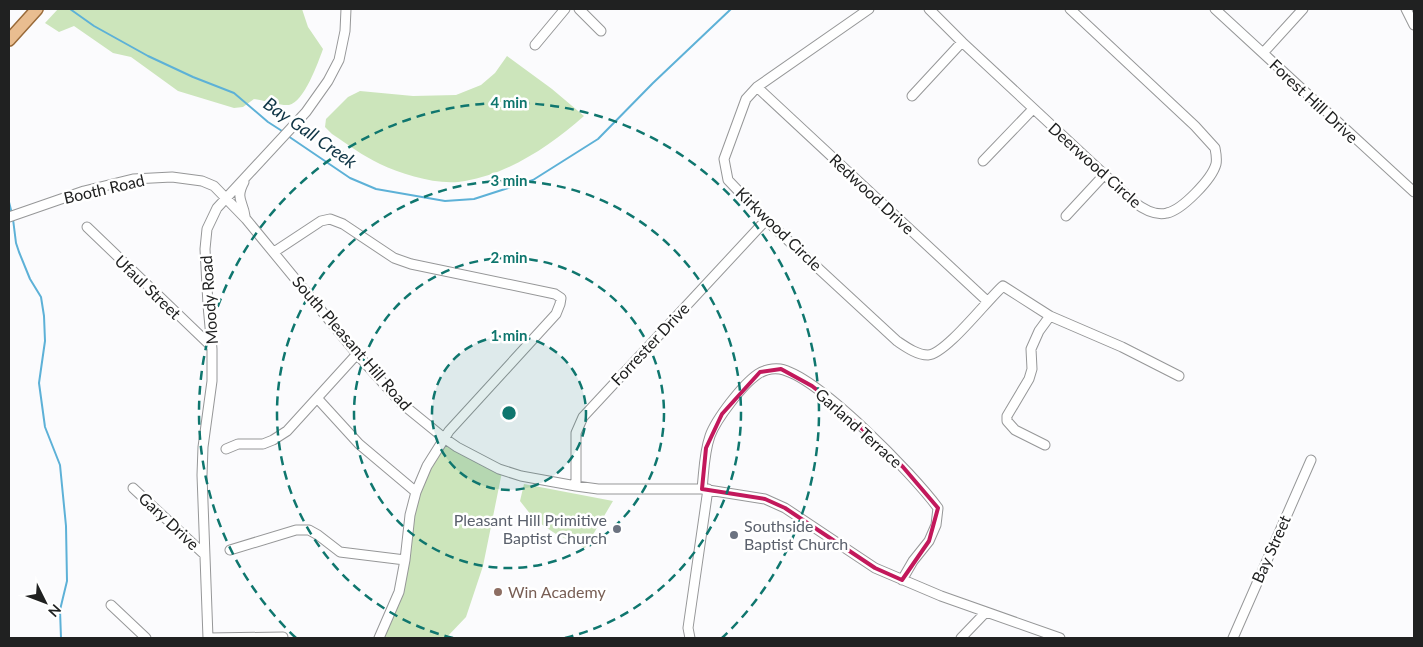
<svg xmlns="http://www.w3.org/2000/svg" width="1423" height="647" viewBox="0 0 1423 647" font-family="Lato,sans-serif">
<style>
.green{fill:#cce5bb}
.lines{fill:none;stroke-linecap:round;stroke-linejoin:round}
.stream{stroke:#5db1d7;stroke-width:2}
.minor-casing{stroke:#969798;stroke-width:11}
.major-casing{stroke:#996a39;stroke-width:14}
.minor{stroke:#fff;stroke-width:9}
.major{stroke:#e9bd90;stroke-width:11}
.marked{fill:none;stroke:#c2185b;stroke-width:4;stroke-linejoin:round}
.ring{fill:none;stroke:#0f766e;stroke-width:2.5;stroke-dasharray:9 6}
.worship-dot{fill:#6b7280;stroke:#fff;stroke-width:2}
.education-dot{fill:#8d6e63;stroke:#fff;stroke-width:2}
.labels{text-anchor:middle;stroke-width:5;stroke-linejoin:round;paint-order:stroke}
.street-label{font-size:16px;fill:#202121;stroke:#fff}
.worship-label{font-size:16px;fill:#5b616d;stroke:#fff;text-anchor:end}
.education-label{font-size:16px;fill:#785e54;stroke:#fff;text-anchor:start}
.water-label{font-size:18px;font-style:italic;fill:#0e3445;stroke:#fff}
.centre{fill:#0f766e;stroke:#fff;stroke-width:2.5}
.ring-label{font-size:15px;text-anchor:middle;font-weight:bold;fill:#0f766e;stroke:#fff;stroke-width:5;stroke-linejoin:round;paint-order:stroke}
</style>
<rect width="100%" height="100%" fill="#fbfbfd"/>
<path class="green" d="M 58,9 L 302,9 L 308,27 L 323,49 C 318,63 304,102 289,105 C 282,106 262,100 254,99 L 243,107 L 234,108 L 178,91 L 131,57 L 113,53 L 74,26 L 59,32 L 45,23 Z
M 507,56 L 552,89 L 584,116 C 550,146 510,173 465,181 C 439,186 404,175 380,164 C 363,156 347,144 332,134 L 325,127 L 326,119 L 348,97 L 360,91 L 413,96 L 456,95 L 481,85 L 495,73 Z
M 444,441 L 502,472 L 483,566 L 466,617 L 446,638 L 380,638 L 401,592 L 417,492 Z
M 524,484 L 613,501 L 585,548 L 556,534 L 535,520 L 520,501 Z"/>
<g class="lines">
<path class="stream" d="M 70,9 L 94,26 L 148,56 L 193,77 L 234,93 L 268,122 L 282,131
M 288,136 L 350,178 L 376,189 L 445,201 L 474,199 L 533,180 L 598,139 L 653,83 L 731,9
M 9,202 L 12,214
M 13,219 L 16,243 L 19,252 L 30,279 L 41,297 L 44,316 L 45,341 L 39,383 L 45,427 L 60,465 L 66,526 L 67,581 L 60,610 L 61,638"/>
<g class="minor-casing">
<path id="minor" d="M 579,9 L 601,31
M 869,9 L 757,87 L 746,99 L 724,159 L 728,180 L 766,220 L 897,341 C 906,347 917,355 928,355 C 946,354 987,300 1003,286 L 1050,316 L 1122,347 L 1179,376
M 929,9 L 962,42 L 1134,202 C 1143,209 1155,216 1167,213 C 1182,210 1212,179 1216,164 C 1217,159 1216,153 1215,148 L 1195,126 L 1070,9
M 1215,9 L 1414,192
M 1406,9 L 1414,25
M 535,45 L 565,9
M 1263,53 L 1303,9
M 757,87 L 987,301
M 912,96 L 962,42
M 983,161 L 1033,109
M 244,182 C 235,199 243,201 245,216
M 1066,216 L 1104,175
M 9,217 L 84,191 L 133,179 L 172,177 L 202,181 L 214,186 L 246,219 L 357,354 L 401,403 L 444,438 L 457,447 L 499,469 L 521,476 L 576,486 L 598,489 L 702,489 L 765,499 L 785,508 L 875,568 L 941,596 L 1060,638
M 87,227 L 211,346
M 274,252 L 321,221 L 330,219 L 343,224 L 394,258 L 411,264 L 555,294 L 561,298 L 560,304 L 556,314 L 449,431 L 427,466 L 416,492 L 410,515 L 405,560 L 399,592 L 379,638
M 317,398 L 359,444 L 416,492
M 1045,445 L 1015,430 L 1007,421 L 1007,416 L 1029,379 L 1032,369 L 1031,349 L 1039,331 L 1050,316
M 226,449 L 238,444 L 263,444 L 273,440 L 287,431 L 357,354
M 576,486 L 576,433 L 583,417 L 766,220
M 133,488 L 205,555
M 702,489 C 704,471 704,453 710,436 C 716,419 743,384 758,374 C 764,370 773,368 780,369 C 818,376 914,475 938,508 L 936,525 L 929,541 L 913,561 L 902,580
M 230,550 L 296,530 L 309,530 L 318,535 L 340,552 L 405,560
M 111,605 L 146,638
M 283,637 L 208,638 L 202,475 L 203,447 L 212,381 L 212,349 L 208,305 L 205,249 L 207,229 L 217,208 L 306,112 L 328,81 L 339,60 L 345,31 L 346,9
M 690,638 L 688,628 L 708,489
M 961,638 L 986,612
M 1233,638 L 1311,460"/>
</g>
<g class="major-casing">
<path id="major" d="M 9,40 L 37,9"/>
</g>
<use href="#minor" class="minor"/>
<use href="#major" class="major"/>
</g>
<path class="marked" d="M 781,369 L 812,386 L 839,407 L 903,467 L 938,508 L 929,541 L 902,580 L 875,568 L 785,508 L 765,499 L 702,489 L 706,448 L 722,414 L 760,372 Z"/>
<circle cx="509" cy="413" r="77" fill="#0f766e" fill-opacity=".12"/>
<g class="ring">
<circle cx="509" cy="413" r="77"/>
<circle cx="509" cy="413" r="155"/>
<path d="M453 638A232 232 0 1 1 565 638"/>
<path d="M296 638A310 310 0 1 1 722 638"/>
</g>
<g class="worship-dot">
<circle cx="617" cy="529" r="5"/>
<circle cx="734" cy="535" r="5"/>
</g>
<circle class="education-dot" cx="498" cy="592" r="5"/>
<g class="labels">
<g class="street-label">
<text transform="translate(1314 101) rotate(43)" y="6">Forest Hill Drive</text>
<text transform="translate(1095 165) rotate(42)" y="6">Deerwood Circle</text>
<text transform="translate(104 189) rotate(-13)" y="6">Booth Road</text>
<text transform="translate(872 194) rotate(43)" y="6">Redwood Drive</text>
<text transform="translate(779 229) rotate(44)" y="6">Kirkwood Circle</text>
<text transform="translate(148 287) rotate(44)" y="6">Ufaul Street</text>
<text transform="translate(209 300) rotate(-94)" y="6">Moody Road</text>
<text transform="translate(352 343) rotate(49)" y="6">South Pleasant Hill Road</text>
<text transform="translate(650 344) rotate(-47)" y="6">Forrester Drive</text>
<text transform="translate(859 428) rotate(42)" y="6">Garland Terrace</text>
<text transform="translate(169 521) rotate(43)" y="6">Gary Drive</text>
<text transform="translate(1271 549) rotate(-66)" y="6">Bay Street</text>
</g>
<g class="worship-label">
<text x="607" y="526">Pleasant Hill Primitive<tspan x="607" dy="18">Baptist Church</tspan></text>
<text x="744" y="532" text-anchor="start">Southside<tspan x="744" dy="18">Baptist Church</tspan></text>
</g>
<g class="education-label">
<text x="508" y="598">Win Academy</text>
</g>
<g class="water-label">
<text transform="translate(310 133) rotate(35)" y="6">Bay Gall Creek</text>
</g>
</g>
<circle cx="509" cy="413" r="8" class="centre"/>
<g class="ring-label">
<text x="509" y="108">4 min</text>
<text x="509" y="186">3 min</text>
<text x="509" y="263">2 min</text>
<text x="509" y="341">1 min</text>
</g>
<rect width="1423" height="647" fill="none" stroke="#202121" stroke-width="20"/>
<g transform="translate(45 602) rotate(132)" stroke="#ffffff" stroke-width="4" paint-order="stroke">
<path d="M0-4L9 19L0 12L-9 19Z" fill="#202121"/>
<text y="-8" font-size="14" font-weight="bold" text-anchor="middle" fill="#202121">N</text>
</g>
</svg>
